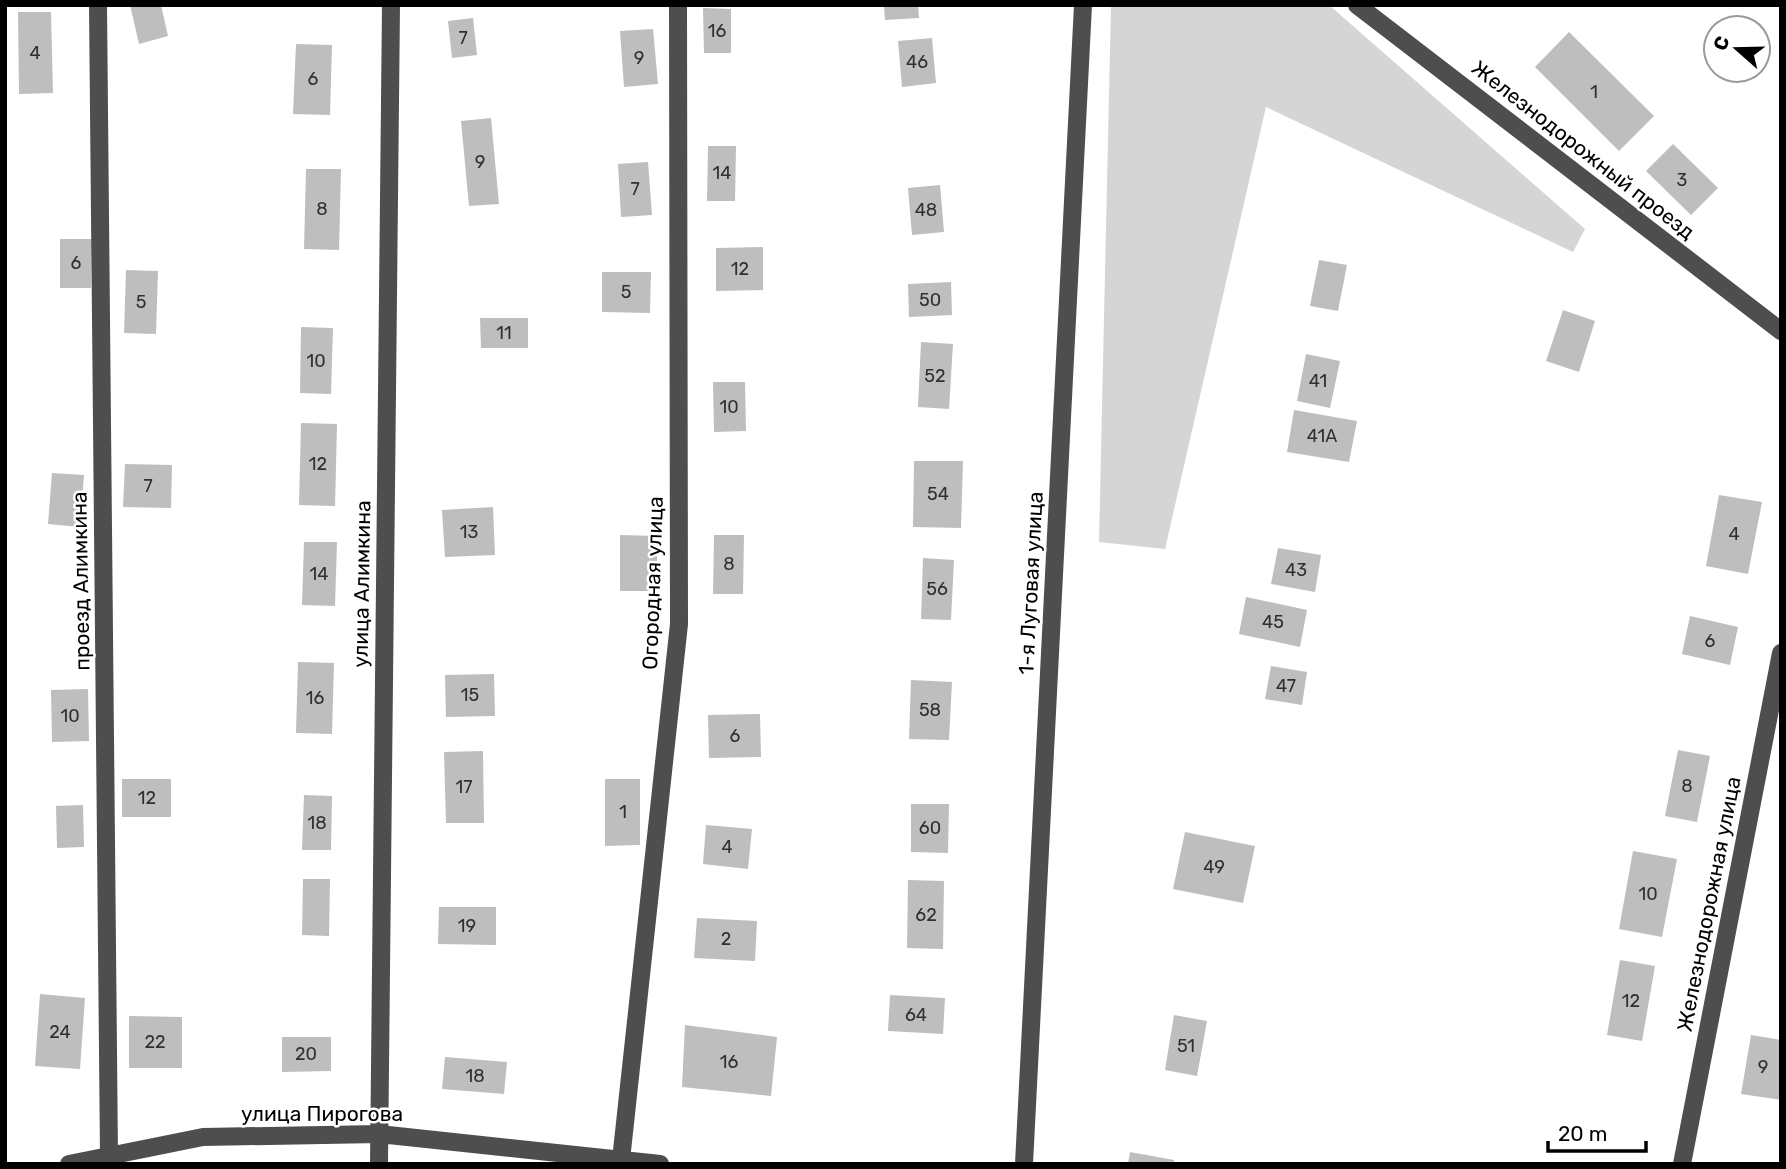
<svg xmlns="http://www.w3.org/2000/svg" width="1786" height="1169" viewBox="0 0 1786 1169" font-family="Rubik,sans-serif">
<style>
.green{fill:#d5d5d5}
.building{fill:#bebebe}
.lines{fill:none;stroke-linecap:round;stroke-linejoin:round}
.minor{stroke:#4e4e4e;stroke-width:18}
.labels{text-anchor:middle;stroke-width:5;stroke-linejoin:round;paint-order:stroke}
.number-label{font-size:18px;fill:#303030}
.street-label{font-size:21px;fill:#000;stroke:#fff}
</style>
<rect width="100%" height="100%" fill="#fff"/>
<path class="green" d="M 1111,5 L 1329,5 L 1585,229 L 1573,252 L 1266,107 L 1165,549 L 1099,542 Z"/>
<path class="building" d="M 130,5 L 161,5 L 168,36 L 139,44 Z
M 884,5 L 918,5 L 919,18 L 885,20 Z
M 703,8 L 731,9 L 731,53 L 704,53 Z
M 18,12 L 51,12 L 53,93 L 19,94 Z
M 473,18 L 477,55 L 452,58 L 448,21 Z
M 653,29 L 658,84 L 624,87 L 620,31 Z
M 1569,32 L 1654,116 L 1619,151 L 1535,67 Z
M 932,38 L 936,83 L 902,87 L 898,41 Z
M 296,44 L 332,45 L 330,115 L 293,114 Z
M 491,118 L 499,204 L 469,206 L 461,121 Z
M 1673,144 L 1718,188 L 1691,215 L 1646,171 Z
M 708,146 L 736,146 L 735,201 L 707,201 Z
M 648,162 L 652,215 L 621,217 L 618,164 Z
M 306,169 L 341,169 L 339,250 L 304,249 Z
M 940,185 L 944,232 L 912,235 L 908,188 Z
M 60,239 L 92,239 L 91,288 L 60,288 Z
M 763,247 L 763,290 L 716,291 L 716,248 Z
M 1319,260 L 1347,265 L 1338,311 L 1310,306 Z
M 126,270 L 158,271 L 156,334 L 124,333 Z
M 602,272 L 651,272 L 650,313 L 602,312 Z
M 951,282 L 952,315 L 909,317 L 908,284 Z
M 1563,310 L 1595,321 L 1579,372 L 1546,361 Z
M 480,318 L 528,318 L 528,348 L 481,348 Z
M 301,327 L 333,328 L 331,394 L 300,393 Z
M 921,342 L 953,344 L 949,409 L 918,407 Z
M 1306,354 L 1340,361 L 1330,408 L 1297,401 Z
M 713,382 L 745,382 L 746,431 L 714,432 Z
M 1294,410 L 1357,421 L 1349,462 L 1287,452 Z
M 301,423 L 337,424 L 335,506 L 299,505 Z
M 914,461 L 963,461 L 961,528 L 913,527 Z
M 125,464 L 172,465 L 171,508 L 123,507 Z
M 52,473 L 84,475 L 80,527 L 48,524 Z
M 1719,495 L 1762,502 L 1748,574 L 1706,566 Z
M 493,507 L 495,555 L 445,557 L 442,510 Z
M 620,535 L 657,536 L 657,591 L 620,591 Z
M 714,535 L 744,535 L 743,594 L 713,594 Z
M 304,542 L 337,542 L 335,606 L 302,605 Z
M 1278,548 L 1321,555 L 1315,592 L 1271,584 Z
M 923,558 L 954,560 L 951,620 L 921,619 Z
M 1246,597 L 1307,610 L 1300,647 L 1239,634 Z
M 1690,616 L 1738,627 L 1730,665 L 1682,654 Z
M 298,662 L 334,663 L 332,734 L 296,733 Z
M 1271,666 L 1307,672 L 1302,705 L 1265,699 Z
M 494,674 L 495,716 L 446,717 L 445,675 Z
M 911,680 L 952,682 L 949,740 L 909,739 Z
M 88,689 L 89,741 L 52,742 L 51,690 Z
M 760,714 L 761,757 L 709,758 L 708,715 Z
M 1678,750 L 1710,756 L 1697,822 L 1665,816 Z
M 483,751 L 484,823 L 446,823 L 444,752 Z
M 122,779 L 171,779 L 171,817 L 122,817 Z
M 605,779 L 640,779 L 640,845 L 605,846 Z
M 304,795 L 332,796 L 331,850 L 302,850 Z
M 911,804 L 949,804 L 948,853 L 911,852 Z
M 83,805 L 84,847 L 57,848 L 56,806 Z
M 706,825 L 752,829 L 748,869 L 703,864 Z
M 1185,832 L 1255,846 L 1243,903 L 1173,889 Z
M 1633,851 L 1677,859 L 1662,937 L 1619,929 Z
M 303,879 L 330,879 L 329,936 L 302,935 Z
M 908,880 L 944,881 L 943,949 L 907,948 Z
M 439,907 L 496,907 L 496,945 L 438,944 Z
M 697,918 L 757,921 L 755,961 L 694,958 Z
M 1620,960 L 1655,966 L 1642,1041 L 1607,1035 Z
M 40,994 L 85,998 L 80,1069 L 35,1066 Z
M 890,995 L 945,998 L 943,1034 L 888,1031 Z
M 1174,1015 L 1207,1021 L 1197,1076 L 1165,1070 Z
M 129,1016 L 182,1017 L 182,1068 L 129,1068 Z
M 685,1025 L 777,1037 L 771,1096 L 682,1087 Z
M 1751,1035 L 1781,1040 L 1781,1100 L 1741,1094 Z
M 282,1037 L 331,1037 L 331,1071 L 282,1072 Z
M 445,1057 L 507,1062 L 504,1094 L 442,1089 Z
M 1130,1152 L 1174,1160 L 1173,1164 L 1128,1164 Z"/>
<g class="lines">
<path class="minor" d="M 98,5 L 109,1156
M 1357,5 L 1781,331
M 621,1160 L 679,624 L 678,5
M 69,1164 L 203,1137 L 379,1134 L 660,1164
M 379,1164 L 391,5
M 1024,1164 L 1083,5
M 1682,1164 L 1781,653"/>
</g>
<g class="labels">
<g class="number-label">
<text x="717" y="37">16</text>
<text x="463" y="44">7</text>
<text x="35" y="59">4</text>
<text x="639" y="64">9</text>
<text x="917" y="68">46</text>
<text x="313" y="85">6</text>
<text x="1594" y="98">1</text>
<text x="480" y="168">9</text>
<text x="722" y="179">14</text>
<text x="1682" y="186">3</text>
<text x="635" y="195">7</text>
<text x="322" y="215">8</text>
<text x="926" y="216">48</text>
<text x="76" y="269">6</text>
<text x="740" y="275">12</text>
<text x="626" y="298">5</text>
<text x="930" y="306">50</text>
<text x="141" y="308">5</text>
<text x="504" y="339">11</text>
<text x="316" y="367">10</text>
<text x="935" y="382">52</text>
<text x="1318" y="387">41</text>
<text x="729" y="413">10</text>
<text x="1322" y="442">41А</text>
<text x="318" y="470">12</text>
<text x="148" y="492">7</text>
<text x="938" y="500">54</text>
<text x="469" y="538">13</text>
<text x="1734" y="540">4</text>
<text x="729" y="570">8</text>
<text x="1296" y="576">43</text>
<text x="319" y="580">14</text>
<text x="937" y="595">56</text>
<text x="1273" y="628">45</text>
<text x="1710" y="647">6</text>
<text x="1286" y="692">47</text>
<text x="470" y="701">15</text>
<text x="315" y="704">16</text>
<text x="930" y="716">58</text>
<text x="70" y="722">10</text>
<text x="735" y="742">6</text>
<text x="1687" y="792">8</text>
<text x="464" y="793">17</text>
<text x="147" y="804">12</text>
<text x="623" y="818">1</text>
<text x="317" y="829">18</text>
<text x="930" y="834">60</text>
<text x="727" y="853">4</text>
<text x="1214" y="873">49</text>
<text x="1648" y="900">10</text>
<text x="926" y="921">62</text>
<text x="467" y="932">19</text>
<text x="726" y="945">2</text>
<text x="1631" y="1007">12</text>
<text x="916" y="1021">64</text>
<text x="60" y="1038">24</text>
<text x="155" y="1048">22</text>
<text x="1186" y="1052">51</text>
<text x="306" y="1060">20</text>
<text x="729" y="1068">16</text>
<text x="1763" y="1073">9</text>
<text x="475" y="1082">18</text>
</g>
<g class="street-label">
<text transform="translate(1583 150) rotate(38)" y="7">Железнодорожный проезд</text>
<text transform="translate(81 581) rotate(-91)" y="7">проезд Алимкина</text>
<text transform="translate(653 583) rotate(-88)" y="7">Огородная улица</text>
<text transform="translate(1031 583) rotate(-87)" y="7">1-я Луговая улица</text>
<text transform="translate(362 584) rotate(-89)" y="7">улица Алимкина</text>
<text transform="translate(1709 904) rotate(-79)" y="7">Железнодорожная улица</text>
<text x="322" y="1121">улица Пирогова</text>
</g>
</g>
<rect width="1786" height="1169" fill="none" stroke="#000000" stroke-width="14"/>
<g transform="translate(1737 49) rotate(290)"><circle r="33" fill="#ffffff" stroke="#999999" stroke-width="2"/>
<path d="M0-5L12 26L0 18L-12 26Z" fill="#000000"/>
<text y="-10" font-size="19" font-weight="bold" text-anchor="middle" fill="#000000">С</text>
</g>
<path d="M1548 1141v10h98v-10" fill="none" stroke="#000000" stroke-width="3.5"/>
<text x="1558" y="1141" font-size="21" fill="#000000" stroke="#ffffff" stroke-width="5" paint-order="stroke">20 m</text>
</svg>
